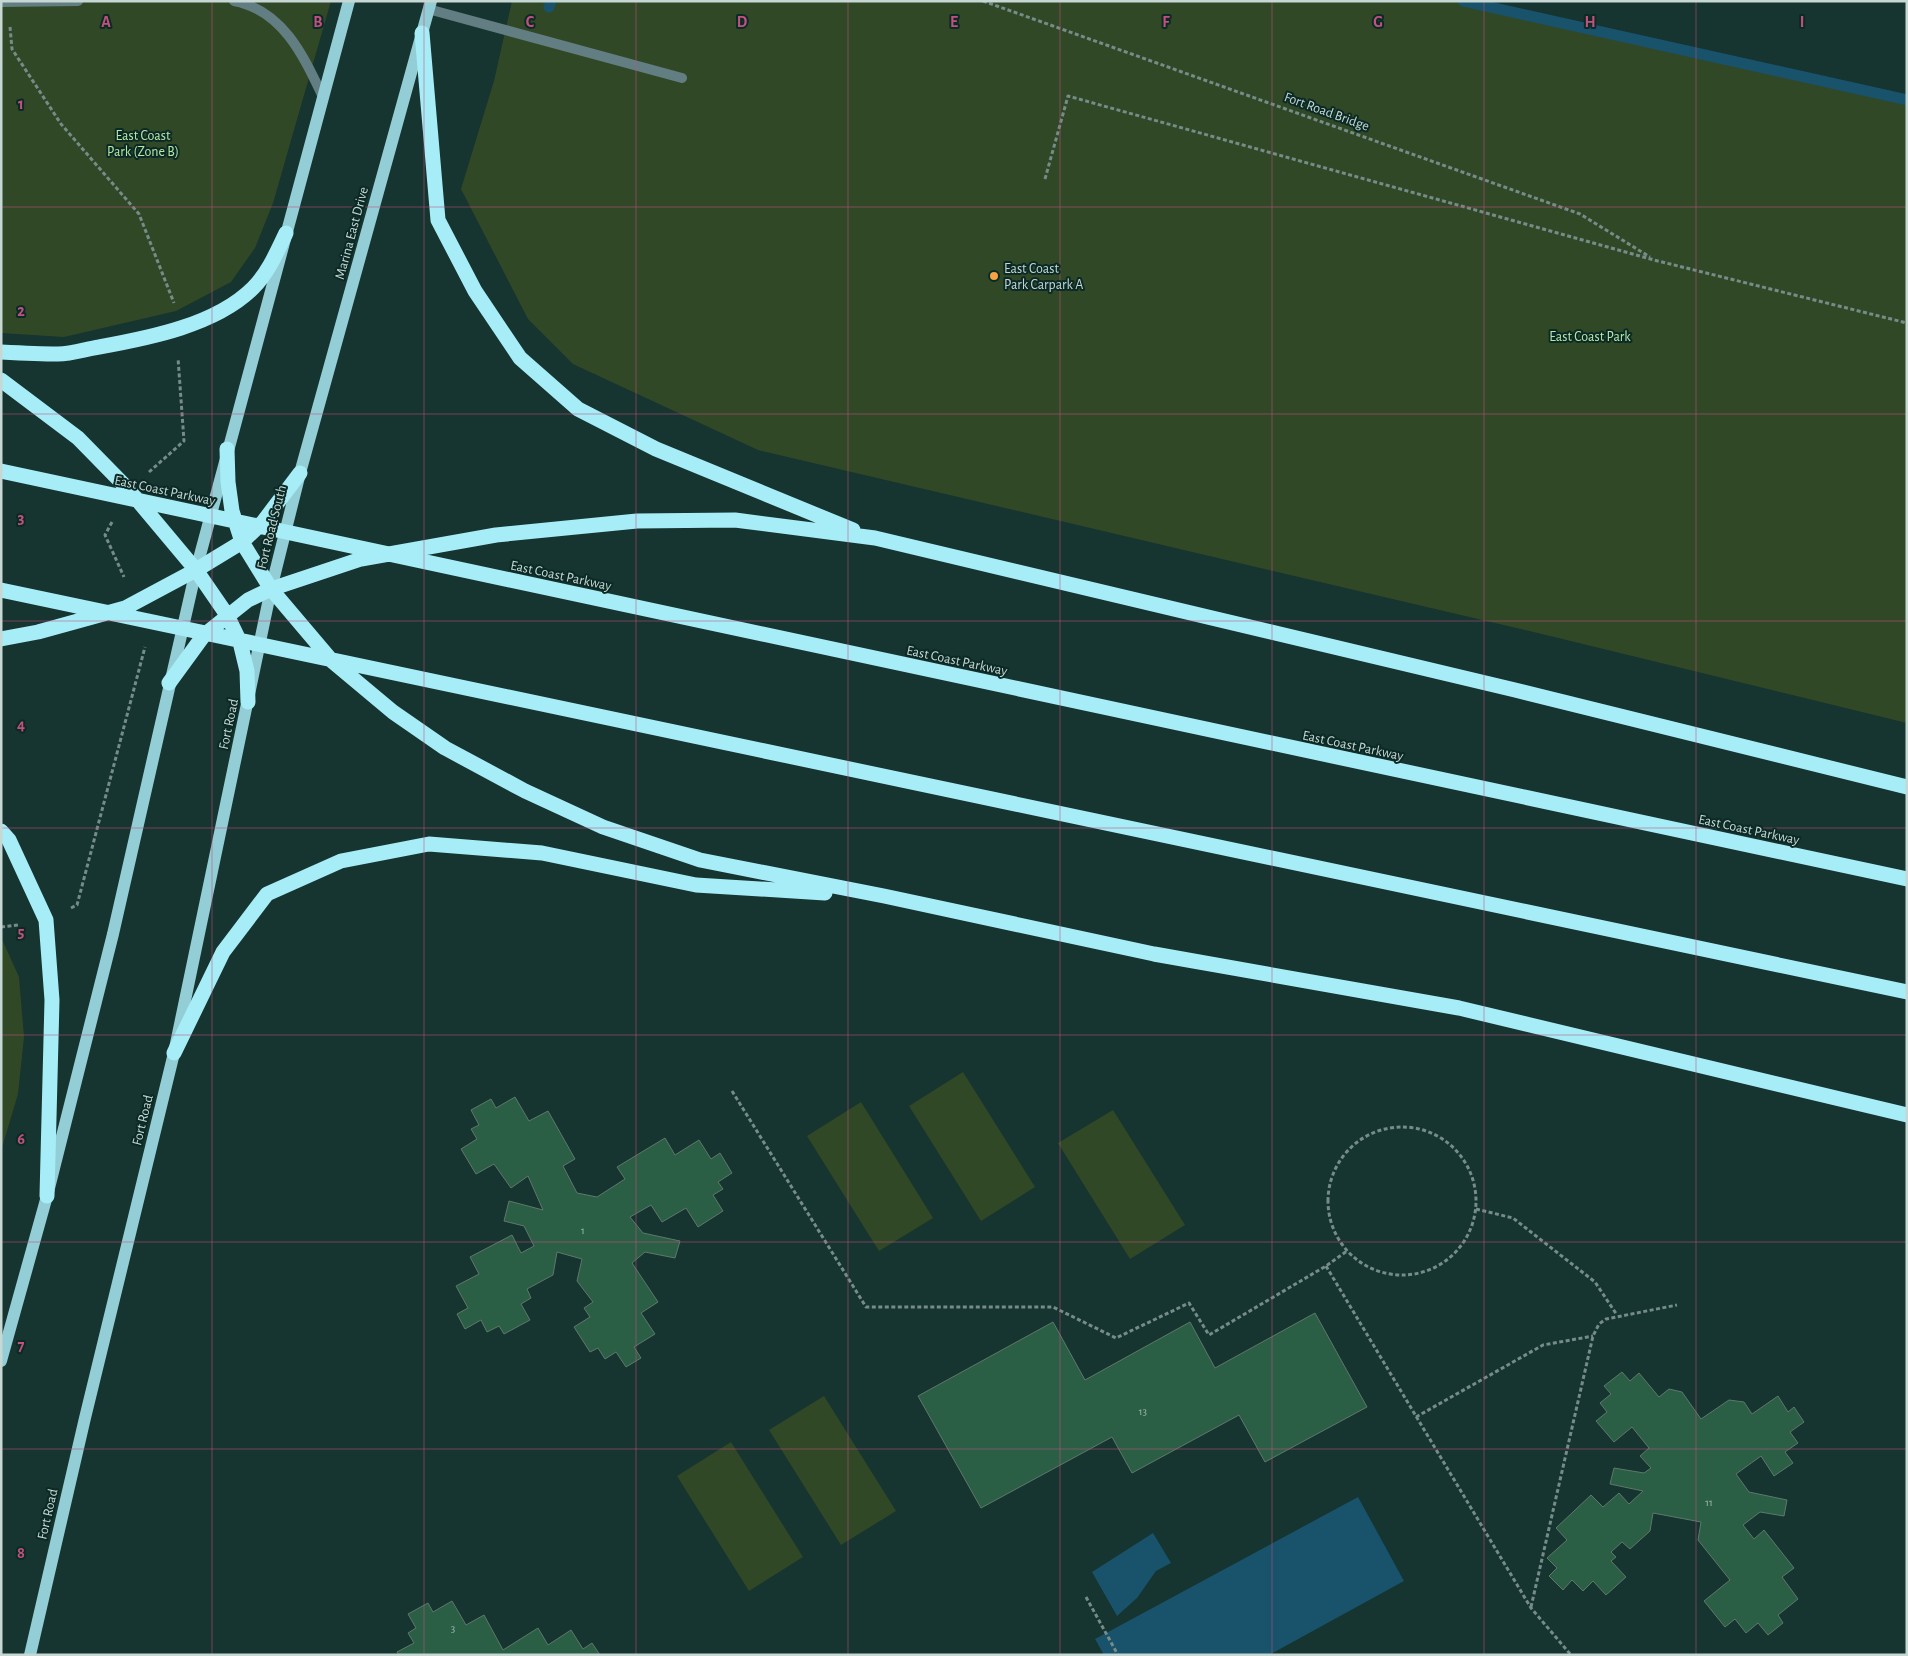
<svg xmlns="http://www.w3.org/2000/svg" width="1908" height="1656" viewBox="0 0 1908 1656" font-family="'Alegreya Sans',sans-serif">
<style>
.green{fill:#314826}
.water{fill:#18526b}
.lines{fill:none;stroke-linecap:round;stroke-linejoin:round}
.stream{stroke:#18526b;stroke-width:11}
.building{fill:#2b5f45;stroke:#5f786a}
.path{stroke:#758c89;stroke-width:3;stroke-dasharray:4 2.5;stroke-linecap:butt}
.lane{stroke:#627e82;stroke-width:10}
.street{stroke:#627e82;stroke-width:10}
.primary{stroke:#93cdd5;stroke-width:12}
.highway{stroke:#a7edf7;stroke-width:15}
.grid{fill:none;stroke:#c3517f;stroke-width:1;stroke-opacity:0.55}
.poi-dot{fill:#f5a345;stroke:#0b2a26;stroke-width:2}
.labels{text-anchor:middle;stroke-width:4;stroke-linejoin:round;paint-order:stroke}
.number-label{font-size:11px;fill:#9fb9b0}
.street-label{font-size:14px;fill:#c6d7d4;stroke:#0b2a26}
.park-label{font-size:14px;fill:#b9e7a5;stroke:#0b2a26}
.poi-label{font-size:14px;fill:#c6d7d4;stroke:#0b2a26;text-anchor:start}
.grid-label{font-size:16px;text-anchor:middle;font-weight:bold;fill:#c3517f;stroke:#0b2a26;stroke-width:4;stroke-linejoin:round;paint-order:stroke}
</style>
<rect width="100%" height="100%" fill="#163430"/>
<path class="green" d="M 1,1 L 331,1 L 273,203 L 255,248 L 231,282 L 176,311 L 64,337 L 1,333 Z
M 512,1 L 1472,1 L 1907,98 L 1907,723 L 1542,634 L 758,450 L 573,364 L 528,319 L 461,189 L 494,81 Z
M 1,937 L 19,977 L 24,1037 L 18,1094 L 1,1151 Z
M 963,1072 L 1035,1187 L 981,1221 L 909,1106 Z
M 861,1102 L 933,1218 L 879,1251 L 807,1136 Z
M 1113,1110 L 1185,1225 L 1130,1259 L 1058,1143 Z
M 824,1396 L 896,1511 L 841,1545 L 769,1430 Z
M 731,1442 L 803,1557 L 749,1591 L 677,1476 Z"/>
<path class="water" d="M 1358,1497 L 1404,1581 L 1269,1655 L 1104,1655 L 1095,1639 Z
M 1153,1533 L 1171,1563 L 1156,1571 L 1137,1598 L 1117,1616 L 1092,1572 Z"/>
<g class="lines">
<path class="stream" d="M 1463,1 L 1907,100
M 549,7 L 551,1"/>
</g>
<path class="building" d="M 515,1097 L 529,1121 L 548,1111 L 575,1159 L 563,1166 L 577,1193 L 597,1197 L 625,1179 L 617,1167 L 665,1138 L 675,1155 L 699,1140 L 711,1159 L 720,1153 L 732,1173 L 718,1182 L 723,1189 L 713,1195 L 723,1211 L 698,1227 L 686,1208 L 662,1222 L 651,1205 L 630,1217 L 643,1233 L 680,1241 L 675,1258 L 645,1252 L 632,1263 L 658,1302 L 641,1313 L 655,1334 L 634,1347 L 641,1358 L 626,1367 L 616,1352 L 605,1359 L 598,1348 L 590,1352 L 574,1327 L 590,1317 L 584,1308 L 593,1302 L 577,1281 L 582,1259 L 557,1252 L 553,1275 L 527,1289 L 531,1298 L 521,1304 L 530,1320 L 504,1334 L 499,1326 L 487,1332 L 481,1320 L 465,1329 L 457,1314 L 468,1308 L 456,1286 L 479,1274 L 470,1257 L 512,1235 L 521,1253 L 534,1246 L 524,1226 L 504,1221 L 509,1201 L 543,1210 L 528,1176 L 511,1188 L 494,1164 L 476,1174 L 461,1149 L 477,1139 L 471,1129 L 479,1125 L 471,1110 L 491,1099 L 496,1108 Z
M 1315,1313 L 1367,1407 L 1265,1462 L 1239,1415 L 1132,1473 L 1112,1437 L 981,1508 L 918,1396 L 1053,1322 L 1085,1380 L 1190,1322 L 1215,1368 Z
M 1622,1372 L 1630,1381 L 1639,1373 L 1659,1397 L 1669,1389 L 1682,1392 L 1701,1419 L 1729,1400 L 1744,1402 L 1752,1414 L 1778,1396 L 1788,1412 L 1794,1407 L 1804,1422 L 1790,1432 L 1798,1443 L 1785,1452 L 1793,1463 L 1774,1476 L 1761,1456 L 1736,1474 L 1749,1492 L 1787,1500 L 1784,1516 L 1760,1512 L 1743,1525 L 1754,1539 L 1764,1530 L 1794,1568 L 1782,1577 L 1798,1599 L 1778,1615 L 1783,1623 L 1768,1635 L 1758,1623 L 1746,1633 L 1735,1619 L 1725,1627 L 1704,1601 L 1730,1580 L 1698,1540 L 1701,1522 L 1653,1513 L 1650,1531 L 1630,1549 L 1622,1542 L 1611,1552 L 1616,1557 L 1611,1561 L 1626,1577 L 1606,1595 L 1593,1581 L 1583,1591 L 1572,1580 L 1563,1590 L 1549,1576 L 1557,1568 L 1547,1558 L 1567,1540 L 1556,1528 L 1591,1495 L 1603,1507 L 1619,1493 L 1629,1504 L 1643,1491 L 1610,1484 L 1614,1468 L 1644,1473 L 1651,1468 L 1640,1456 L 1649,1448 L 1632,1427 L 1614,1442 L 1596,1421 L 1607,1412 L 1600,1403 L 1611,1394 L 1604,1386 Z
M 452,1601 L 466,1625 L 484,1615 L 503,1650 L 538,1628 L 548,1645 L 571,1630 L 583,1649 L 592,1643 L 600,1655 L 399,1655 L 397,1652 L 414,1643 L 408,1633 L 416,1628 L 408,1614 L 428,1603 L 433,1612 Z"/>
<g class="lines">
<path class="path" d="M 983,1 L 1580,214 L 1650,257
M 10,27 L 12,49 L 61,124 L 139,214 L 174,303
M 1045,179 L 1068,96 L 1654,260 L 1907,323
M 149,472 L 184,441 L 178,358
M 112,522 L 105,535 L 124,577
M 71,908 L 77,905 L 145,647
M 1,927 L 18,925
M 732,1091 L 866,1307 L 1053,1307 L 1116,1338 L 1189,1303 L 1209,1335 L 1326,1266 L 1347,1251
M1328 1201a74 74 0 1 1 148 0a74 74 0 1 1-148 0Z
M 1476,1209 L 1513,1218 L 1595,1282 L 1617,1315
M 1326,1266 L 1531,1608 L 1571,1655
M 1416,1417 L 1543,1345 L 1593,1336
M 1086,1597 L 1118,1655
M 1531,1607 L 1593,1336 L 1599,1324 L 1606,1319 L 1677,1305"/>
<path class="lane" d="M 428,9 L 682,78"/>
<path class="street" d="M 234,1 C 283,10 304,57 323,97
M 1,2 L 78,1"/>
<path class="primary" d="M 1,1361 L 47,1196 L 113,934 L 196,570 L 349,1
M 30,1655 L 85,1418 L 174,1053 L 271,589 L 300,473 L 431,1"/>
<path class="highway" d="M 422,33 L 438,220 L 475,291 L 520,358 L 578,409 L 656,449 L 853,530
M 1,352 C 20,353 39,354 58,354 C 72,354 86,349 99,347 C 149,338 216,325 253,288 C 268,273 277,252 286,233
M 1,380 L 78,438 L 129,490 L 196,570 L 227,615 L 240,642 L 247,671 L 248,702
M 227,449 L 228,482 L 232,511 L 242,542 L 271,589 L 332,661 L 393,712 L 445,748 L 525,791 L 603,827 L 700,860 L 884,896 L 1154,954 L 1459,1008 L 1907,1115
M 1,471 L 1907,879
M 1,590 L 1907,992
M 1,639 L 38,632 L 125,608 L 196,570 L 242,542 L 263,522 L 300,473
M 169,683 L 204,635 L 248,600 L 271,589 L 361,559 L 496,535 L 637,521 L 735,520 L 875,538 L 1515,690 L 1907,787
M 1,831 L 9,840 L 46,920 L 52,1000 L 47,1196
M 174,1053 L 223,952 L 267,894 L 341,861 L 429,844 L 542,853 L 696,885 L 825,893"/>
</g>
<path class="grid" d="M 212,1 L 212,1655M 424,1 L 424,1655M 636,1 L 636,1655M 848,1 L 848,1655M 1060,1 L 1060,1655M 1272,1 L 1272,1655M 1484,1 L 1484,1655M 1696,1 L 1696,1655M 1,207 L 1907,207M 1,414 L 1907,414M 1,621 L 1907,621M 1,828 L 1907,828M 1,1035 L 1907,1035M 1,1242 L 1907,1242M 1,1449 L 1907,1449"/>
<circle class="poi-dot" cx="994" cy="276" r="5"/>
<g class="labels">
<g class="number-label">
<text x="583" y="1234">1</text>
<text x="1143" y="1415">13</text>
<text x="1709" y="1506">11</text>
<text x="453" y="1632">3</text>
</g>
<g class="street-label">
<text transform="translate(1327 111) rotate(20)" y="5">Fort Road Bridge</text>
<text transform="translate(351 233) rotate(-75)" y="5">Marina East Drive</text>
<text transform="translate(165 490) rotate(12)" y="5">East Coast Parkway</text>
<text transform="translate(271 527) rotate(-76)" y="5">Fort Road South</text>
<text transform="translate(561 575) rotate(12)" y="5">East Coast Parkway</text>
<text transform="translate(957 660) rotate(12)" y="5">East Coast Parkway</text>
<text transform="translate(228 724) rotate(-78)" y="5">Fort Road</text>
<text transform="translate(1353 745) rotate(12)" y="5">East Coast Parkway</text>
<text transform="translate(1749 829) rotate(12)" y="5">East Coast Parkway</text>
<text transform="translate(142 1120) rotate(-76)" y="5">Fort Road</text>
<text transform="translate(47 1514) rotate(-77)" y="5">Fort Road</text>
</g>
<g class="park-label">
<text x="143" y="140">East Coast<tspan x="143" dy="16">Park (Zone B)</tspan></text>
<text x="1590" y="341">East Coast Park</text>
</g>
<g class="poi-label">
<text x="1004" y="273">East Coast<tspan x="1004" dy="16">Park Carpark A</tspan></text>
</g>
</g>
<g class="grid-label">
<text x="106" y="27">A</text>
<text x="318" y="27">B</text>
<text x="530" y="27">C</text>
<text x="742" y="27">D</text>
<text x="954" y="27">E</text>
<text x="1166" y="27">F</text>
<text x="1378" y="27">G</text>
<text x="1590" y="27">H</text>
<text x="1802" y="27">I</text>
<text x="21" y="109">1</text>
<text x="21" y="316">2</text>
<text x="21" y="523">3</text>
<text x="21" y="730">4</text>
<text x="21" y="937">5</text>
<text x="21" y="1144">6</text>
<text x="21" y="1351">7</text>
<text x="21" y="1558">8</text>
</g>
<rect width="1908" height="1656" fill="none" stroke="#c6d7d4" stroke-width="5"/>
</svg>
